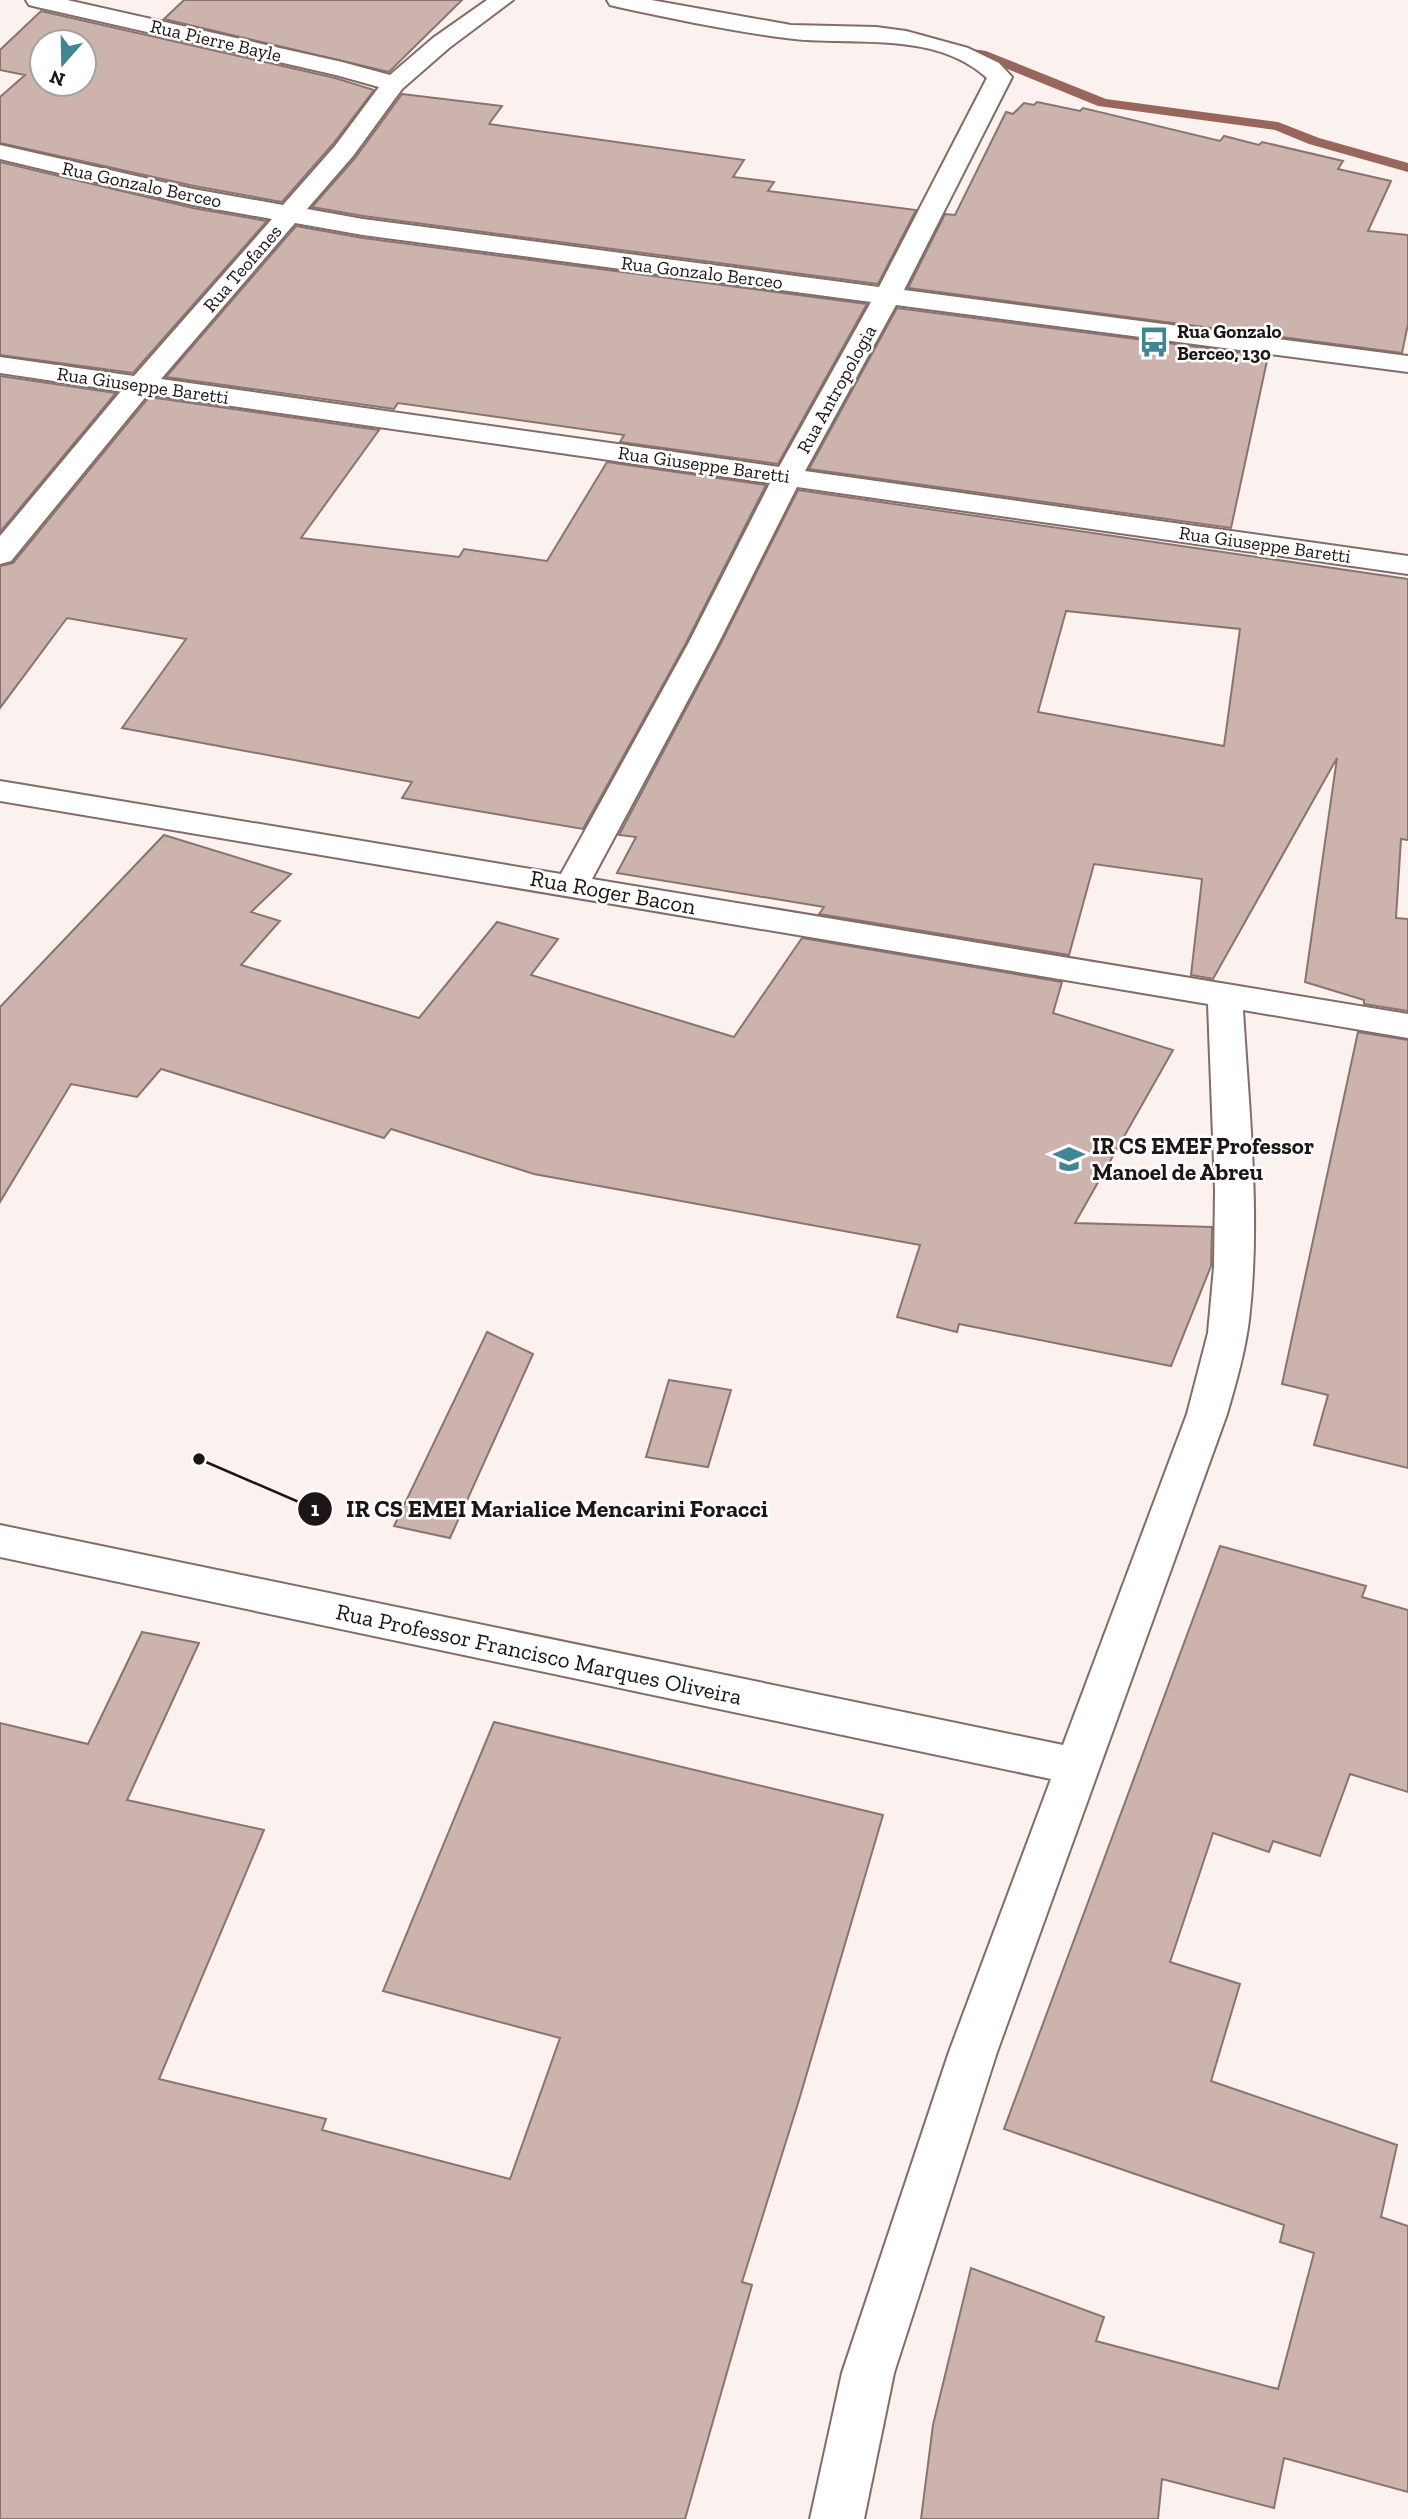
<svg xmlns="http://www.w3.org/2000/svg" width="1408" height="2519" viewBox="0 0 1408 2519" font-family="'Zilla Slab',serif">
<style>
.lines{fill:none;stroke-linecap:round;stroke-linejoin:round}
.stream{fill:#98665c;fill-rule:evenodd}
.building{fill:#ccb3ae;stroke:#8a746f;stroke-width:2;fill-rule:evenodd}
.minor-casing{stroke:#826c67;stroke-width:4}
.minor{fill:#fff;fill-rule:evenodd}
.labels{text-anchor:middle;stroke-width:5;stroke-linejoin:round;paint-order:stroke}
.far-street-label{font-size:19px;fill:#1d1513;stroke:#fff}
.far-poi-label{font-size:19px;font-weight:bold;fill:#1d1513;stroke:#fff;text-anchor:start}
.street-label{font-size:23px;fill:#1d1513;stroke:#fff}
.poi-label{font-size:23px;font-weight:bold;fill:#1d1513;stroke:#fff;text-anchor:start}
.leader{fill:none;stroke:#1d1513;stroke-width:2.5}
.callout-dot{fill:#1d1513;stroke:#fff;stroke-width:2.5}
.mark-label{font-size:21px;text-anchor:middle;font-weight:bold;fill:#fff}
.callout-label{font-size:24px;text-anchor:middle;font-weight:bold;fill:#1d1513;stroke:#fff;stroke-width:5;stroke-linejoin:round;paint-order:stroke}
</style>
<rect width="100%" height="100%" fill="#fbf1ef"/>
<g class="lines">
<path class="stream" d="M 953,46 L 986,51 L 1106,99 L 1278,122 L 1319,138 L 1408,163 L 1408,172 L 1309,144 L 1275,130 L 1098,106 L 978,57 L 948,53 L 947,50 Z"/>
</g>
<path class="building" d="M 184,0 L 462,0 L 389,72 L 164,19 Z
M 41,11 L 335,78 L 374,90 L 333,144 L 282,202 L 194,186 L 0,143 L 0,97 L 25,75 L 0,70 L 0,50 ZM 42,42 L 84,42 L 84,84 L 42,84 Z
M 402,94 L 502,106 L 489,124 L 744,160 L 733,177 L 774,182 L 768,191 L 916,210 L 878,284 L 363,216 L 312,207 L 355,158 Z
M 1037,102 L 1080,111 L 1083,108 L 1220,141 L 1224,136 L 1259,145 L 1262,142 L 1343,161 L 1338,169 L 1391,181 L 1368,231 L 1408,235 L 1408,324 L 1402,353 L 908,288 L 945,214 L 955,215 L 1006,112 L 1013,114 L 1024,103 L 1034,105 Z
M 0,162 L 193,208 L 267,221 L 133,373 L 0,355 Z
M 296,226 L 363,238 L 867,304 L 778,464 L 620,442 L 624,435 L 398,403 L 394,409 L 166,377 Z
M 897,308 L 1268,356 L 1231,528 L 809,469 Z
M 0,376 L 116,393 L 0,532 Z
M 149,397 L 379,430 L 301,538 L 459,557 L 464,549 L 547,561 L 607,462 L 766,485 L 686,643 L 583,829 L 402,798 L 412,782 L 122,728 L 186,639 L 67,618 L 0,708 L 0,566 L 13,563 Z
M 798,490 L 1408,579 L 1408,840 L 1401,839 L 1396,918 L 1408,919 L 1408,1011 L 1364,1004 L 1364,1000 L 1305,982 L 1337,758 L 1213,979 L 1191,975 L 1202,879 L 1094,864 L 1069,955 L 819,914 L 824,907 L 617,873 L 636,837 L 619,835 L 720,645 ZM 1066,611 L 1240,629 L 1224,746 L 1038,712 Z
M 164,835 L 291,874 L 251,912 L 280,921 L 241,965 L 419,1018 L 497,922 L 558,939 L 531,975 L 734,1037 L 802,938 L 1062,982 L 1053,1013 L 1173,1050 L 1075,1223 L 1212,1227 L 1211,1266 L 1171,1366 L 959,1324 L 957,1332 L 897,1317 L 920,1245 L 534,1174 L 391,1129 L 384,1138 L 161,1069 L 137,1097 L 71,1084 L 0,1202 L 0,1007 Z
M 1358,1032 L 1408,1040 L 1408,1468 L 1314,1445 L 1328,1395 L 1282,1384 Z
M 487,1332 L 533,1354 L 450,1538 L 394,1526 Z
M 669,1380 L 731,1390 L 708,1467 L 646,1457 Z
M 1220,1546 L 1366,1586 L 1362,1597 L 1408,1610 L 1408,1792 L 1350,1774 L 1320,1856 L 1273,1841 L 1269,1852 L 1213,1833 L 1170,1962 L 1240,1984 L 1211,2081 L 1397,2145 L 1381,2217 L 1408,2226 L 1408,2492 L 1284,2458 L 1274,2508 L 1162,2479 L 1158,2519 L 921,2519 L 933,2425 L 971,2268 L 1104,2317 L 1096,2341 L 1278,2389 L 1314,2253 L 1280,2242 L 1284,2225 L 1004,2129 Z
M 142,1632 L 199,1643 L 127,1800 L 264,1830 L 159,2079 L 326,2119 L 322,2130 L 510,2179 L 560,2038 L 383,1991 L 494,1722 L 883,1815 L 799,2100 L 742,2282 L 752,2285 L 685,2519 L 0,2519 L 0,1723 L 88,1744 Z"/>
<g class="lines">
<g class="minor-casing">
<path id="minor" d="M 26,0 L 67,0 L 342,62 L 390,75 L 433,38 L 487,0 L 513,0 L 449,48 L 402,89 L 353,156 L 307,209 L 363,219 L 879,287 L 987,78 C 933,29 852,47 786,38 C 730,31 674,19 618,7 L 610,5 L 607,0 L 651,0 L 791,25 L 876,27 L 906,31 L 968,48 L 999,63 L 1012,77 L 904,290 L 1408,356 L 1408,372 L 896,305 L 805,471 L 1408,556 L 1408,574 L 797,487 L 718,644 L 592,879 L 1408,1014 L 1408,1038 L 1243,1010 C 1249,1112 1261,1218 1249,1320 C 1245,1352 1236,1383 1227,1414 L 997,2052 L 894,2373 L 864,2519 L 810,2519 L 842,2373 L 949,2052 L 1051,1779 L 0,1557 L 0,1525 L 1063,1745 L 1187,1414 L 1208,1333 L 1214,1267 L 1215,1190 L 1208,1004 L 0,801 L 0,781 L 561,874 L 688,644 L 770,483 L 148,394 L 11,561 L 0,564 L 0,536 L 121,391 L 0,373 L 0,357 L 134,376 L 272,219 L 193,205 L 0,159 L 0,145 L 193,189 L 283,205 L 335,146 L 379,87 L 336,75 L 37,7 L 29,5 ZM 295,223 L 363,235 L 871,302 L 779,467 L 161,379 Z"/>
</g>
<use href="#minor" class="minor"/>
</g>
<defs>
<g id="bus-bare" transform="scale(2.415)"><path d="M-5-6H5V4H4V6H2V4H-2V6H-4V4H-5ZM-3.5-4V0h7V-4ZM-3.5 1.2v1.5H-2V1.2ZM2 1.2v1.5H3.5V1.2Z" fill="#408592" stroke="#fff" stroke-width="2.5" paint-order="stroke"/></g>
<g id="school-bare" transform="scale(2.415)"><path d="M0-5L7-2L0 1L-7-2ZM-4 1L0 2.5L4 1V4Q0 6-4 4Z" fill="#408592" stroke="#fff" stroke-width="2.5" paint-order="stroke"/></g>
</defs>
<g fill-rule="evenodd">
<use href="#bus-bare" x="1154" y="342"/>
<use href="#school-bare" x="1069" y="1159"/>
</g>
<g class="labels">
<g class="far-street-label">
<text transform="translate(216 40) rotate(13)" y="7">Rua Pierre Bayle</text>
<text transform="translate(142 184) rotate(12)" y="7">Rua Gonzalo Berceo</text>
<text transform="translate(242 268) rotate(-49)" y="7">Rua Teofanes</text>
<text transform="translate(702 272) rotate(7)" y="7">Rua Gonzalo Berceo</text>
<text transform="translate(143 385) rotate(8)" y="7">Rua Giuseppe Baretti</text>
<text transform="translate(836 389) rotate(-61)" y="7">Rua Antropologia</text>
<text transform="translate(704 464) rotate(8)" y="7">Rua Giuseppe Baretti</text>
<text transform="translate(1265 544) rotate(8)" y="7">Rua Giuseppe Baretti</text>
</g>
<g class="far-poi-label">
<text x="1177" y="338">Rua Gonzalo<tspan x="1177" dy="22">Berceo, 130</tspan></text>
</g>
<g class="street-label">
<text transform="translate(613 892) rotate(10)" y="8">Rua Roger Bacon</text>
<text transform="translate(539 1654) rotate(12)" y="8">Rua Professor Francisco Marques Oliveira</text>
</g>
<g class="poi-label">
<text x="1092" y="1154">IR CS EMEF Professor<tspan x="1092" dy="26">Manoel de Abreu</tspan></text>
</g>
</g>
<path class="leader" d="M199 1459L315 1509"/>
<g class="callout-dot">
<circle cx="199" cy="1459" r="7"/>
<circle cx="315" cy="1509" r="18"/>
</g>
<g class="mark-label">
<text x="315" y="1516">1</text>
</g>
<g class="callout-label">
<text x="557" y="1517">IR CS EMEI Marialice Mencarini Foracci</text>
</g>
<g transform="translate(63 63) rotate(200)"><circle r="33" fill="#ffffff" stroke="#a5a1a1" stroke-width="2"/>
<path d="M0-5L12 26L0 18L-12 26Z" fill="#408592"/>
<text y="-10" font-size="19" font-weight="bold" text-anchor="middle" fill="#1d1513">N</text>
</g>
</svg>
